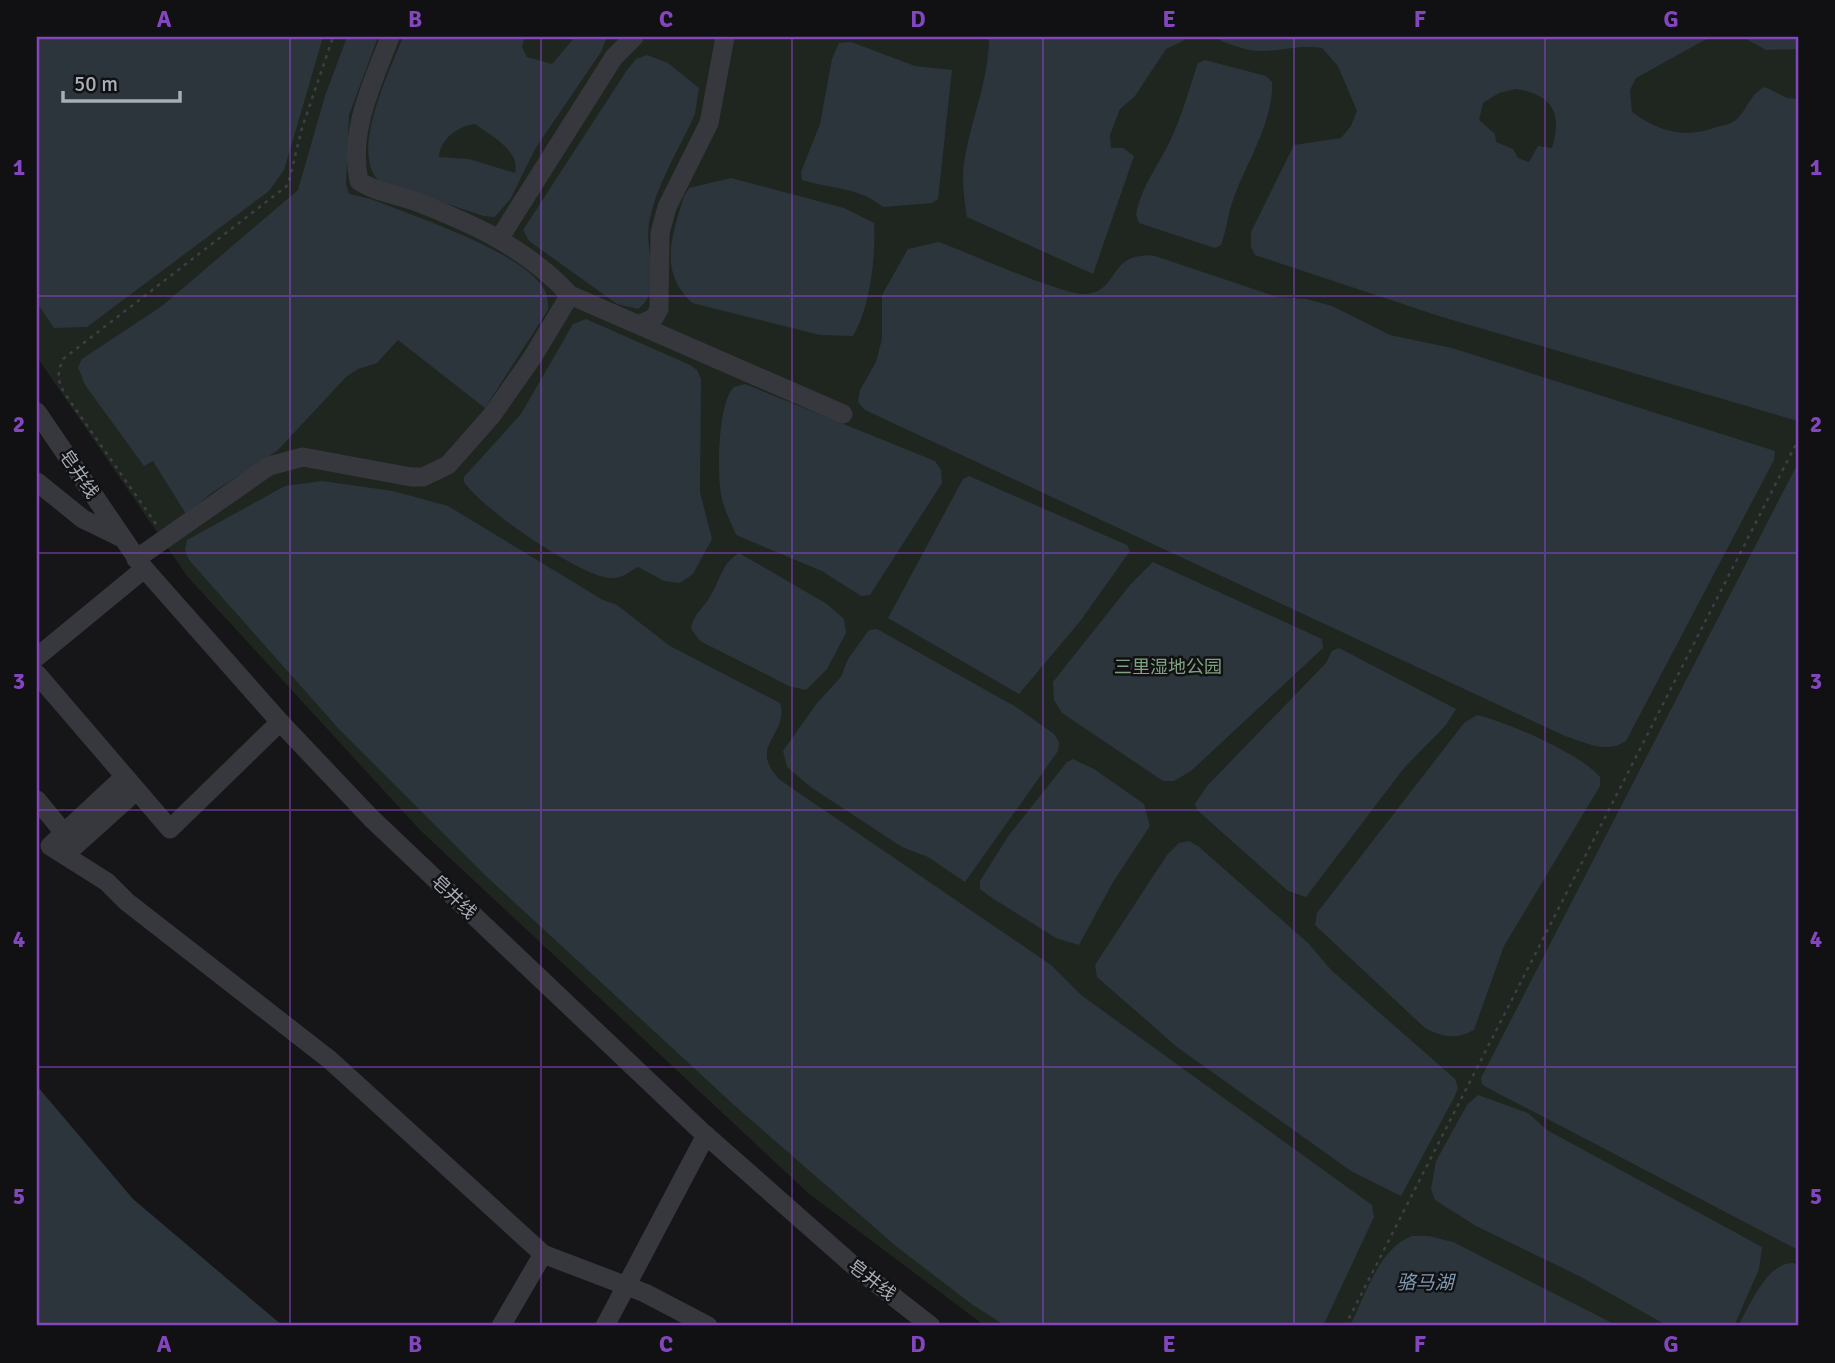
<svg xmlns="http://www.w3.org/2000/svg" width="1835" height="1363" viewBox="0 0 1835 1363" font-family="Signika,'Noto Sans SC',sans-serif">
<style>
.green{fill:#1e261f}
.water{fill:#2c353c;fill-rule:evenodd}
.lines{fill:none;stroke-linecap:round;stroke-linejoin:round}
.path{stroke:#3d3f44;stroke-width:2.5;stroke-dasharray:3.5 5;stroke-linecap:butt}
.minor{stroke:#37383d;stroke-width:19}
.minor-bridge{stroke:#37383d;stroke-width:19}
.grid{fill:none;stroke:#8446be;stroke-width:2;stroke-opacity:0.55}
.labels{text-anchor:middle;stroke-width:5;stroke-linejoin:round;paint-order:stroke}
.street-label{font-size:18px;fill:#a8adb8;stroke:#111113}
.park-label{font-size:18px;fill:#7fa381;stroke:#111113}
.water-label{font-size:19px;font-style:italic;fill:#7f9bb3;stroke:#111113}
.neatline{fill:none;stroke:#8446be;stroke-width:2.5}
.grid-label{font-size:23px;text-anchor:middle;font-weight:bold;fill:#8446be}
</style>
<rect width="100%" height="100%" fill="#161618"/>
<path class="green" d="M 37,37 L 1798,37 L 1798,1326 L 985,1326 L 808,1193 L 420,830 L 187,576 L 37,357 Z"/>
<path class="water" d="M 37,37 L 323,37 L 284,170 L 269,191 L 87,327 L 54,328 L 37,303 Z
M 347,37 L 378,37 L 349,115 L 346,185 L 349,194 L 371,199 C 412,216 522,251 544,289 C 548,296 548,302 548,310 L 485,408 L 398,340 L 377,363 L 358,369 L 346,377 L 277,451 L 210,494 L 186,514 L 153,461 L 144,466 L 85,385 L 78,367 L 82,359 L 162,306 L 298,190 L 325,96 Z
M 403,37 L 525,37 L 522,47 L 527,57 L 552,64 L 575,37 L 607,37 L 601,52 L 535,149 L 511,198 L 495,217 L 484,216 L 380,182 C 348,153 390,71 403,37 ZM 475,124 C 490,135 521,151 515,173 L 469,159 L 439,157 C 440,139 458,126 475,124 Z
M 989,37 L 1185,37 L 1183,41 L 1166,49 L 1135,96 L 1120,109 L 1110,135 L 1111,148 L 1123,148 L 1134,156 L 1093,274 L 967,217 C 964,198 961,177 965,158 C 972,116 989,80 989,37 Z
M 1221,37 L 1710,37 L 1636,78 L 1630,90 L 1632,112 C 1660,132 1684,139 1717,127 C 1724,125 1732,124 1737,119 C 1748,108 1751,93 1765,87 L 1787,98 L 1798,99 L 1798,421 L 1442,317 L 1255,255 L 1251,247 L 1251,232 L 1294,145 L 1341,138 L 1351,126 L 1357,111 L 1338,66 L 1322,48 C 1297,45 1288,50 1265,51 C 1250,52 1235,46 1221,41 ZM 1516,89 C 1552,94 1563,113 1552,148 L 1538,146 L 1529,162 L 1518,158 L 1513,149 L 1496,142 L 1495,134 L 1479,120 L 1483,103 L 1499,93 Z
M 1743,37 L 1798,37 L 1798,49 L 1766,50 Z
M 851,42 L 915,66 L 952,70 L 938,199 L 932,203 L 883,207 C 859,187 831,189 802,180 L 801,172 L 820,124 L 832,59 L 839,43 Z
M 647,55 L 668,63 L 699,88 L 695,114 C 680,148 655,186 649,224 C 644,252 665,289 638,309 L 617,304 L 529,241 L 523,230 L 627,70 L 636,59 Z
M 1205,60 L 1266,76 L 1272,82 C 1274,120 1247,162 1234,197 C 1228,212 1227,229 1221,245 L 1215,248 L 1139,223 L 1136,215 C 1141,187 1158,166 1170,141 C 1182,116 1189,89 1198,63 Z
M 731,178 L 844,208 L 874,223 C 876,256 870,308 853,336 L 820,335 L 692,303 C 658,271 672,236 684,196 L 689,188 Z
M 939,242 C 966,252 1065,296 1086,294 C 1121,291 1107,251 1155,256 L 1277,297 L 1307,299 L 1332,306 L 1390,335 L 1452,348 L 1775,451 L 1774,460 L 1626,741 C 1606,754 1587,743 1565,736 L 865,410 L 858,402 L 860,390 L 876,362 L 882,339 L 882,295 L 908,249 Z
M 586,319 L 690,365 L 697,370 L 701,379 L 700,492 L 712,539 L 693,574 L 680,583 L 664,581 L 638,567 C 627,573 622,579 609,578 C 577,574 482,509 464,482 L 464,477 L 521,414 L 573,324 Z
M 745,384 L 935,461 L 941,470 L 942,483 L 870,595 L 861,596 L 822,571 L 736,535 C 731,522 723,508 721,494 C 717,472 718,402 734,387 Z
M 1798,463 L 1798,1250 L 1486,1087 L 1482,1084 L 1481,1078 Z
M 969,476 L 1127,545 L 1130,551 L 1081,620 L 1019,694 L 888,618 L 963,479 Z
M 322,481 L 393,491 L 448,506 L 603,600 L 617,605 L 670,646 L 780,703 C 790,735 746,745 780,780 L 1051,965 L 1081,995 L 1372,1205 L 1374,1217 L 1323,1326 L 1006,1326 L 973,1305 L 897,1247 L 734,1105 L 487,877 L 338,728 L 189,560 L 185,550 L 187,540 L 285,486 Z
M 739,553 L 827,604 L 844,619 L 846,633 L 827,669 L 806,690 L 789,686 L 700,641 L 691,629 C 693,614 704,608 711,595 C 720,580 722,563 739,553 Z
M 1153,562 L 1322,639 L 1323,648 L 1191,771 L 1174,781 L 1163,781 L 1062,713 L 1054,700 L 1053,682 L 1130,585 Z
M 877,629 L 1016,707 L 1054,734 L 1059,742 L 1058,751 L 965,882 L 928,857 L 902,847 L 812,788 L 787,767 L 783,751 L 817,703 L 841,677 L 848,659 L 869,630 Z
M 1339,648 L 1456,709 L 1446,725 L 1404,768 L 1306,897 L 1288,891 L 1197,810 L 1195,804 L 1207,786 L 1326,663 L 1332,651 Z
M 1477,715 C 1507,722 1581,754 1600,777 L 1600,786 L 1504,946 L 1474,1030 C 1455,1040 1443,1037 1425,1028 L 1315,925 L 1317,913 L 1464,723 Z
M 1073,759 L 1094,769 L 1144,804 L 1150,826 L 1113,882 L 1079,945 L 1056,938 L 989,896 L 980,889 L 980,881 L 1009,835 L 1067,762 Z
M 1189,841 L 1198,846 L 1309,944 L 1331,970 L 1455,1079 L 1458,1088 L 1455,1096 L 1401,1196 L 1351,1171 L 1177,1047 L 1097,977 L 1095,965 L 1167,855 L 1179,843 Z
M 37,1086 L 133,1199 L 283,1326 L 37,1326 Z
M 1478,1095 L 1528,1113 L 1547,1130 L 1762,1247 L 1759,1269 L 1734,1326 L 1668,1326 L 1581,1277 L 1476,1226 L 1435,1200 L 1431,1189 L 1436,1161 L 1467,1105 Z
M 1412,1236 L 1429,1236 L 1453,1242 L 1618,1326 L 1350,1326 C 1365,1296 1379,1248 1412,1236 Z
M 1793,1263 L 1798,1265 L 1798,1326 L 1738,1326 C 1750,1306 1766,1263 1793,1263 Z"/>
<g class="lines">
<path class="path" d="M 156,524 L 65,394 C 57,380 57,374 63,359 L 288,185 L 302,128 L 333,37
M 1345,1326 L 1797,442"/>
<path class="minor" d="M 390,37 C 373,82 348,132 359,181 C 375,192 396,194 414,201 C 474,224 525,247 570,295 L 843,414
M 499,239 L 614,57 L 634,37
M 641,324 L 654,318 L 659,309 L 660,233 L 667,207 L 709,123 L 725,37
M 37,412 L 142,566 L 280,722 L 371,818 L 700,1130 L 854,1266 L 931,1326
M 37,482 L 83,519 L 120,537
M 136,559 L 269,466 L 303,457 L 411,477 L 423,477 L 448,465 L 492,415 L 532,358 L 570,295
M 37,657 L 144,569
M 37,674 L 170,829 L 280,722
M 124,777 L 50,846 L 107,882 L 127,902 L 330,1060 L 543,1254 L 645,1293 L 708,1326
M 501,1326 L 543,1254
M 605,1326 L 706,1135"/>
<path class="minor-bridge" d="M 37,800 L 75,846 L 136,791"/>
</g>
<path class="grid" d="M 290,37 L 290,1326M 541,37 L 541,1326M 792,37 L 792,1326M 1043,37 L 1043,1326M 1294,37 L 1294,1326M 1545,37 L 1545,1326M 37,296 L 1798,296M 37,553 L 1798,553M 37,810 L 1798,810M 37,1067 L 1798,1067"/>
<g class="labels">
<g class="street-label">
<text transform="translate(79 474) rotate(56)" y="6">皂井线</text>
<text transform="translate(454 897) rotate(44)" y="6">皂井线</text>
<text transform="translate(872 1280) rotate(38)" y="6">皂井线</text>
</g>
<g class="park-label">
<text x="1168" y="673">三里湿地公园</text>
</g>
<g class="water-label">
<text x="1425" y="1289">骆马湖</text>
</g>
</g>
<rect width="1835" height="1363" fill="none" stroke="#111113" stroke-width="77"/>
<path d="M63 91v10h117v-10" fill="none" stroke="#a8adb8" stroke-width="3.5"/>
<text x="74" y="91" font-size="21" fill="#a8adb8" stroke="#111113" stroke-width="5" paint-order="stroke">50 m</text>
<rect x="38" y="38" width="1759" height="1286" class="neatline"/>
<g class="grid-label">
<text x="164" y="27">A</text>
<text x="415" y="27">B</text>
<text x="666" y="27">C</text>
<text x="918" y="27">D</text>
<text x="1169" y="27">E</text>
<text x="1420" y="27">F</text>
<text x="1671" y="27">G</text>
<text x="19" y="175">1</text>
<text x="1816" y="175">1</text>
<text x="19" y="432">2</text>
<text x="1816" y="432">2</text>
<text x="19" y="689">3</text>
<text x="1816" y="689">3</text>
<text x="19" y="947">4</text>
<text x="1816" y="947">4</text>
<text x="19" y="1204">5</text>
<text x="1816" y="1204">5</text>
<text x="164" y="1352">A</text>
<text x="415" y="1352">B</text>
<text x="666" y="1352">C</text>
<text x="918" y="1352">D</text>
<text x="1169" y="1352">E</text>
<text x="1420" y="1352">F</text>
<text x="1671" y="1352">G</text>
</g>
</svg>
